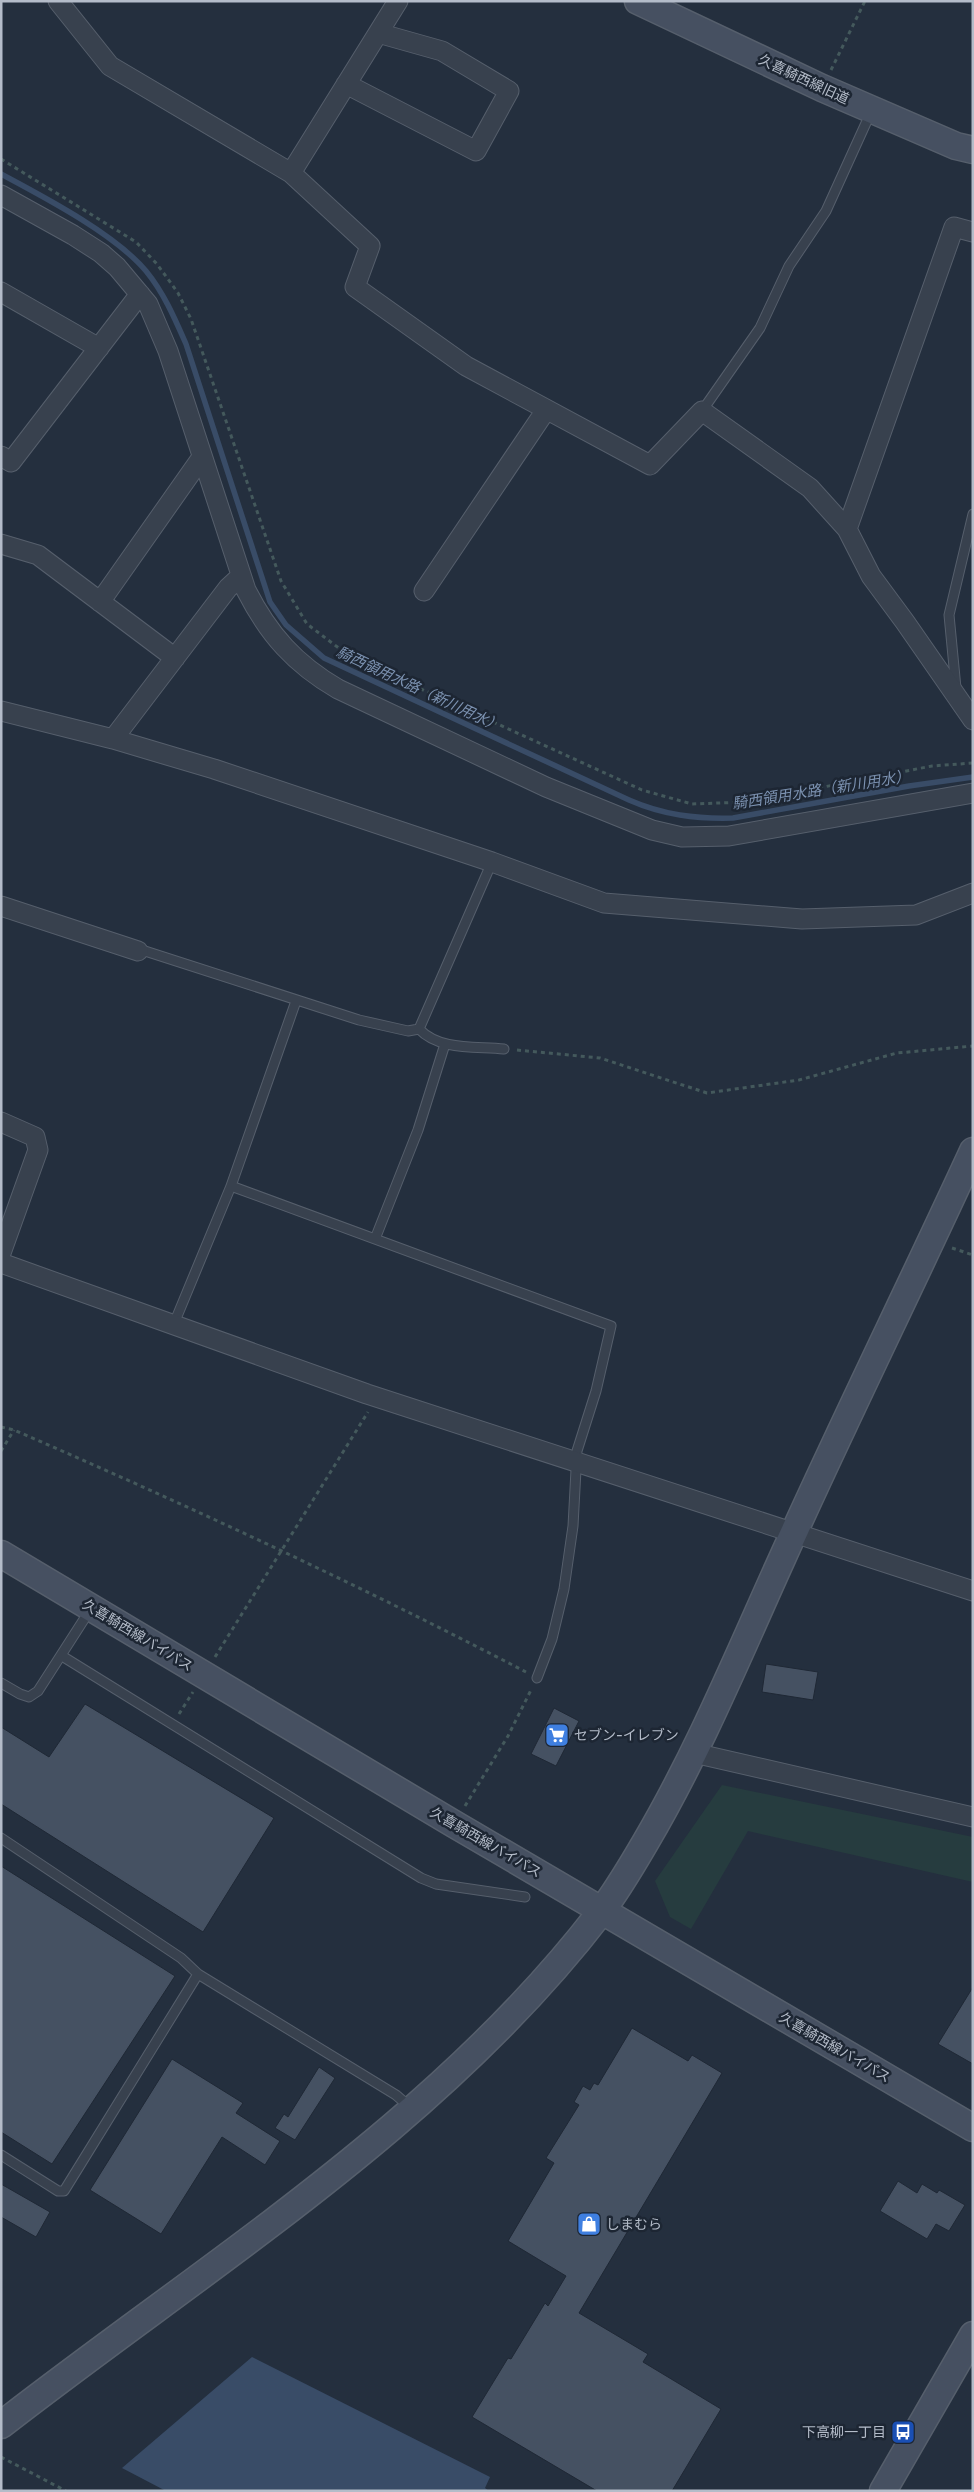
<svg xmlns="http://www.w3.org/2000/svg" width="974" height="2492" viewBox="0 0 974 2492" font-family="Rubik,'Noto Sans JP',sans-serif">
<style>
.green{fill:#263c3f}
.water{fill:#394c67}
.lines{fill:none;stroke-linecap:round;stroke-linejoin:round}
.stream{stroke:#394c67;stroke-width:5.5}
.building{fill:#455162;stroke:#1f2835}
.lane-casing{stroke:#565f6c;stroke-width:11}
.street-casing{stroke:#565f6c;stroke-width:21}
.secondary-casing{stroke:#565f6c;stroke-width:29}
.path{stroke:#44595c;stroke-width:3;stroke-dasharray:4 4;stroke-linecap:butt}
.lane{stroke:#38414e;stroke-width:9}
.street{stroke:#38414e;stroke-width:19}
.secondary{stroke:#465061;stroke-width:26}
.labels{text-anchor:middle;stroke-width:5;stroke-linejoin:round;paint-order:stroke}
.street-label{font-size:14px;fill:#b4bcc9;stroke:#1d2633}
.poi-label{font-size:14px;fill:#b4bcc9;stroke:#1d2633;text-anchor:start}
.water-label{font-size:15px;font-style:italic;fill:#7c92b1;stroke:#1d2633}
</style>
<rect width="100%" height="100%" fill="#242f3e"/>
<path class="green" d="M 722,1785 L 973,1837 L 973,1882 L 748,1831 L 691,1929 L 670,1917 L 655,1881 Z"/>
<path class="water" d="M 252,2357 L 490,2477 L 485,2488 L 489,2491 L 166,2491 L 122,2468 Z"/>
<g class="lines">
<path class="stream" d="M 1,174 C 44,197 115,234 146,271 C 164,293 175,319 186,344 L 270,602 L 286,625 L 324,658 L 629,800 C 663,815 696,819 733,818 L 909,786 L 973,777"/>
</g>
<path class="building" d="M 766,1664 L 818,1672 L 813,1700 L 762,1692 Z
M 85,1704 L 274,1818 L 203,1932 L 1,1804 L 1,1727 L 49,1757 Z
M 554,1708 L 579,1721 L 556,1766 L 531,1754 Z
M 1,1866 L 175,1976 L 52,2164 L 1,2132 Z
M 973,1987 L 973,2064 L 938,2044 Z
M 632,2028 L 688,2061 L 692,2055 L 722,2073 L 579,2313 L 648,2354 L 643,2362 L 721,2409 L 672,2491 L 597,2491 L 472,2417 L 508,2358 L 511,2359 L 545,2303 L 548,2306 L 566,2276 L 508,2241 L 554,2163 L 546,2158 L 579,2105 L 574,2102 L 583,2086 L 590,2090 L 594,2083 L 598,2085 Z
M 172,2059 L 243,2103 L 236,2113 L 280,2141 L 265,2165 L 222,2137 L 161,2234 L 90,2190 Z
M 319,2067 L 335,2078 L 295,2140 L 275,2128 L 284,2114 L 288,2117 Z
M 898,2181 L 917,2193 L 922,2184 L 937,2193 L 939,2190 L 965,2205 L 949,2231 L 936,2224 L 927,2239 L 880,2211 Z
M 1,2184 L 50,2212 L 36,2237 L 1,2217 Z"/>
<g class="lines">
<g class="lane-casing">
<path id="lane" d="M 702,411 L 760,328 L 789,266 L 826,211 L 871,112
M 956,688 L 949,615 L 973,514
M 138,951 L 145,951 L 359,1020 L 408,1031 L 419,1029 C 440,1051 476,1046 504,1049
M 419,1029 L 492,862
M 231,1186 L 611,1326 L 596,1391 L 577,1451 L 573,1526 L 564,1589 L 552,1639 L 537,1678
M 375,1239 L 418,1130 L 445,1044
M 173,1326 L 231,1186 L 296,1001
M 62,1656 L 421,1878 L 436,1884 L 525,1897
M 1,1683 L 20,1694 L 29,1697 L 38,1691 L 90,1610
M 1,1838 L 181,1958 L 198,1974 L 396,2095 L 411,2108
M 1,2155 L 58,2191 L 64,2191 L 198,1974"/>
</g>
<g class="street-casing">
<path id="street" d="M 58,1 L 110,66 L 291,173 L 370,246 L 355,287 L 466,366 L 650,465 L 702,411 L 810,488 L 847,529 L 871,576 L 905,622 L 973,720
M 346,84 L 476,151 L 509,91 L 442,51 L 378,33
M 291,173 L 398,1
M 1,195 L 73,235 L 101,253 L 117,267 L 148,304 L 168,351 L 246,590 C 269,635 295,664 338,689 L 546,787 L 652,830 L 682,837 L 729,836 L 973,793
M 1,292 L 99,348
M 1,456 L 11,462 L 140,294
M 847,529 L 954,227 L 973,232
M 1,544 L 38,555 L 175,658
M 424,591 L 546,410
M 100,602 L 202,457
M 1,711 L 113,739 L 214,769 L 492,862 L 604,903 L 802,919 L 916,915 L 973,893
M 113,739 L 228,588 L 241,576
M 1,906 L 138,951
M 1,1122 L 35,1137 L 38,1150 L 1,1253
M 1,1263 L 367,1394 L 973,1591
M 694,1753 L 973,1817"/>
</g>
<g class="secondary-casing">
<path id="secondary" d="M 638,1 L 822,88 L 956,146 L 973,150
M 1,1554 L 454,1824 L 973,2128
M 1,2425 C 208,2264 439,2123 600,1913 C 617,1891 631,1867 645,1843 C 698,1753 738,1656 781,1561 C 843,1423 910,1288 973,1151
M 883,2491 L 973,2335"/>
</g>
<path class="path" d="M 831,70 L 865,1
M 1,159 L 136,242 L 157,264 L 178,293 L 191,319 L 281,581 L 307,624 L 344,652 L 397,678 L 642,790 L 692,804 L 746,802 L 932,766 L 973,763
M 517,1050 L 600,1058 L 707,1093 L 799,1080 L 897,1053 L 973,1046
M 952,1248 L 973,1255
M 1,1427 L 14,1430 C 187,1505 359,1585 526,1672
M 1,1451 L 14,1430
M 215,1657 L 368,1412
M 179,1714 L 193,1692
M 465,1806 L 508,1736 L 531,1690
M 1,2457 L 66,2491"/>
<use href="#lane" class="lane"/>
<use href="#street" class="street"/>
<use href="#secondary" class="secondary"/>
</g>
<defs>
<g id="supermarket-square" transform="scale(1.25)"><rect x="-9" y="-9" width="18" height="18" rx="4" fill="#3f7fe0" stroke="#1d2633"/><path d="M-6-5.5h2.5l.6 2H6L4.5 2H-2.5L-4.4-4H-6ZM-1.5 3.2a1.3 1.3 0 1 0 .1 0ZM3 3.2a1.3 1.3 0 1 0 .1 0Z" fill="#fff"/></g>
<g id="shop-square" transform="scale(1.25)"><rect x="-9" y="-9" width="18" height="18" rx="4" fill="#3f7fe0" stroke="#1d2633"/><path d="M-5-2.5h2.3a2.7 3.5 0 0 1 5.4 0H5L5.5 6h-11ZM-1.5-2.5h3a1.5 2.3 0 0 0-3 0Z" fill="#fff"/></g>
<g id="bus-square" transform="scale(1.25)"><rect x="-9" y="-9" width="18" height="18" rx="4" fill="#1a4fb4" stroke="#1d2633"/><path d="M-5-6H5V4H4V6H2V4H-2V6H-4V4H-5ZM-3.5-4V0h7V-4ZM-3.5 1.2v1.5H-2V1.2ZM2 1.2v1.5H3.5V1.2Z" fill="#fff"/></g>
</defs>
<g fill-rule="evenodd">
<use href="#supermarket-square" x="557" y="1735"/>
<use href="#shop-square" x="589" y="2224"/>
<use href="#bus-square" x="903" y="2432"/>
</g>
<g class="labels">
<g class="street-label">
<text transform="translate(804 79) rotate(25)" y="5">久喜騎西線旧道</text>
<text transform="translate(138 1635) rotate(31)" y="5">久喜騎西線バイパス</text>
<text transform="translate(486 1842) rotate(30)" y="5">久喜騎西線バイパス</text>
<text transform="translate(835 2047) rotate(30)" y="5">久喜騎西線バイパス</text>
</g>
<g class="poi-label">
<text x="574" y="1740">セブン-イレブン</text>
<text x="606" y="2229">しまむら</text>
<text x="886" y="2437" text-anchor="end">下高柳一丁目</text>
</g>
<g class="water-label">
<text transform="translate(419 689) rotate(25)" y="5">騎西領用水路（新川用水）</text>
<text transform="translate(821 790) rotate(-9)" y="5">騎西領用水路（新川用水）</text>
</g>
</g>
<rect width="974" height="2492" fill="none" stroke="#b4bcc9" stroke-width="5"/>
</svg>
